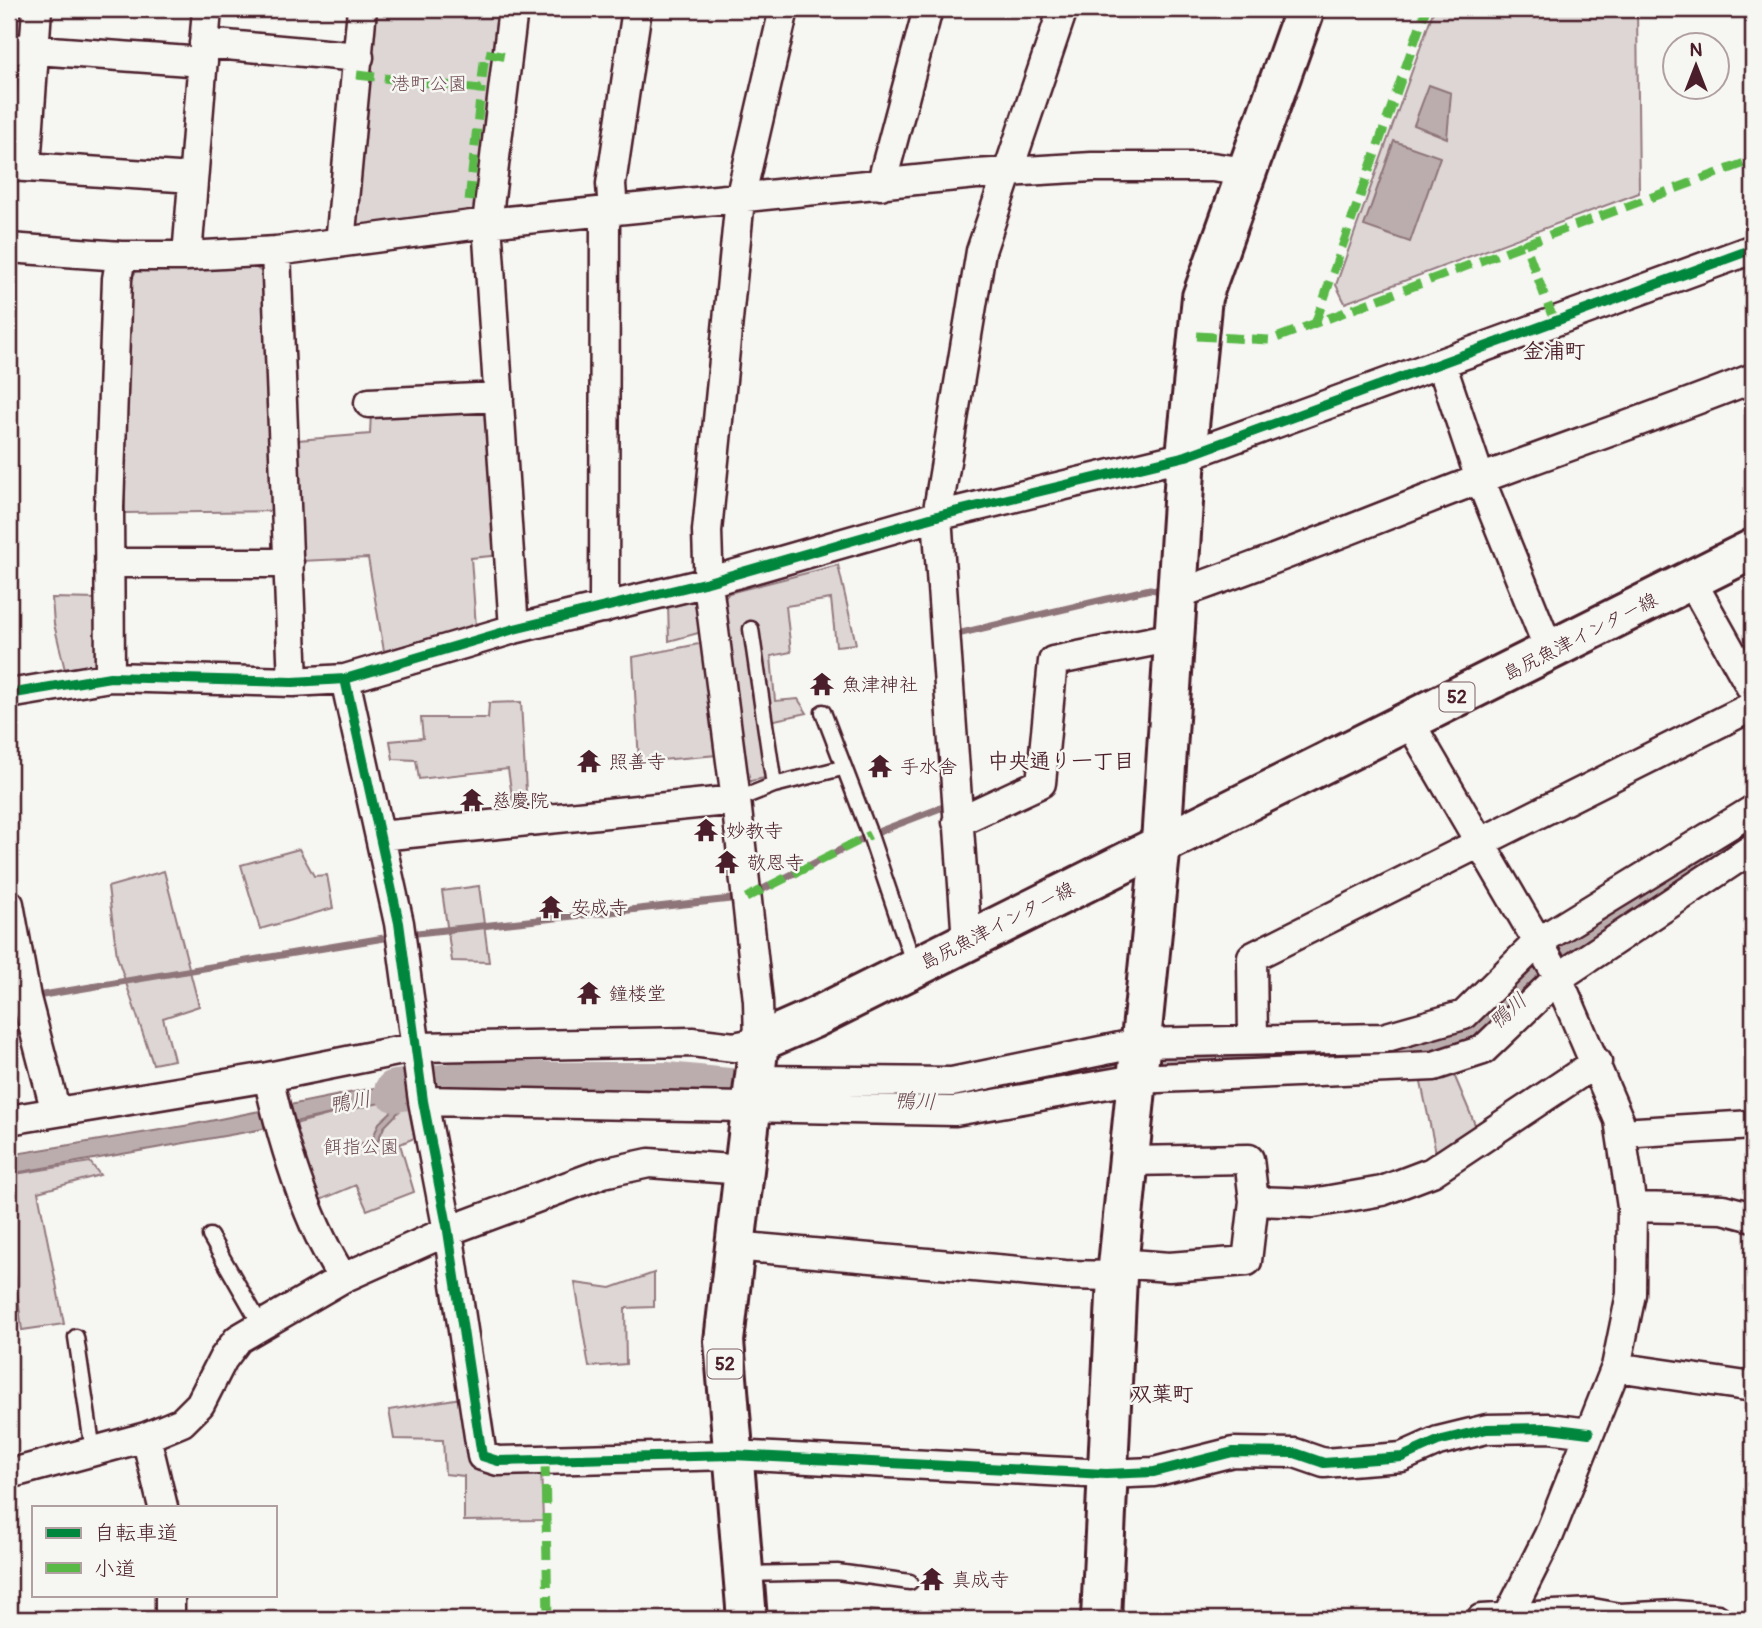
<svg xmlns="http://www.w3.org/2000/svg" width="1762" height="1628" viewBox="0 0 1762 1628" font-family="Pangolin,'Klee One',sans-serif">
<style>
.green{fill:#ddd6d5;stroke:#947a80;stroke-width:2}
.water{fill:#bbadae;stroke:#8e747a;stroke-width:2}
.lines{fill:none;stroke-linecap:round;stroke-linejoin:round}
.stream{stroke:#8e747a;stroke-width:7}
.river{stroke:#bbadae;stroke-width:42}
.lane-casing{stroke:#4a1f2b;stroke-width:19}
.street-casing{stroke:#4a1f2b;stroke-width:33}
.secondary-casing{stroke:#4a1f2b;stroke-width:44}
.primary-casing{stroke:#4a1f2b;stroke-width:44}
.lane{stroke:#f6f6f2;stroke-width:14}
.street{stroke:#f6f6f2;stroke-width:28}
.secondary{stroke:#f6f6f2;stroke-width:38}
.primary{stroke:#f6f6f2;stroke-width:38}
.quiet{stroke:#58b947;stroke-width:9;stroke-dasharray:18 9;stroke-linecap:butt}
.cycleway-casing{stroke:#f6f6f2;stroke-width:15}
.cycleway{stroke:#00873e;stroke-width:10}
.labels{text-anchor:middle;stroke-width:5;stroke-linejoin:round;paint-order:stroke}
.shield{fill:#f6f6f2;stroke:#7e6067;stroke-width:2}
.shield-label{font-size:18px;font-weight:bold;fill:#4a1f2b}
.park-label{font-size:19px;fill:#6f4d56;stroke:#f6f6f2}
.street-label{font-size:19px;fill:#4a1f2b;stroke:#f6f6f2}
.poi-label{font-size:19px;fill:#4a1f2b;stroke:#f6f6f2;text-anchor:start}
.neighbourhood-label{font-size:21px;font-weight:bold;fill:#4a1f2b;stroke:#f6f6f2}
.water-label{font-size:21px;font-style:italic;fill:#6c4a52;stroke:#f6f6f2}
</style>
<rect width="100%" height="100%" fill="#f6f6f2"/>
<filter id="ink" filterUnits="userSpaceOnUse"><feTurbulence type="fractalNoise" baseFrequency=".0143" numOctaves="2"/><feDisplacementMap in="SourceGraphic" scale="14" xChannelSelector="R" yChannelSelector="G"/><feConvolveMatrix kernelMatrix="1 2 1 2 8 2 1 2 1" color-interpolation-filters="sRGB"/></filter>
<g filter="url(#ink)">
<path class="green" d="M 362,9 L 513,9 L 487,223 L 340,243 Z
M 1434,9 L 1637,9 L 1639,193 L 1345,303 L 1336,285 Z
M 248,263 L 270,277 L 275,511 L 125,513 L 125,323 L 130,278 L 139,269 Z
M 492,405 L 501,555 L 471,558 L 476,627 L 384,651 L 368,558 L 300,561 L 298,440 L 370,434 L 371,412 Z
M 838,565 L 856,644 L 836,646 L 831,599 L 786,606 L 791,652 L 771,656 L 775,701 L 798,699 L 807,713 L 770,721 L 779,775 L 745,782 L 723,600 L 729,593 Z
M 709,592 L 713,629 L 669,641 L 668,603 Z
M 52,598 L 98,599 L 97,666 L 65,670 L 54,624 Z
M 714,641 L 717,755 L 639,762 L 633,657 Z
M 521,702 L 527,809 L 514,810 L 508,769 L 419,779 L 416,760 L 393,759 L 390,741 L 423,738 L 421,718 L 488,718 L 489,703 Z
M 299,849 L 314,876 L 327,875 L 333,908 L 260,929 L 241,865 Z
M 164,871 L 199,1006 L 163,1018 L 174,1060 L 153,1064 L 117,956 L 108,887 Z
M 479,886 L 489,962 L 452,961 L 442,891 Z
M 1452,1070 L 1479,1134 L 1438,1162 L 1420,1078 Z
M 407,1094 L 419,1136 L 400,1144 L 414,1192 L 367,1210 L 356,1185 L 318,1201 L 291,1125 Z
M 90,1162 L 100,1175 L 38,1192 L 64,1324 L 22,1330 L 9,1226 L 9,1175 Z
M 654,1273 L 654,1307 L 625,1308 L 626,1364 L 589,1367 L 575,1283 L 611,1288 Z
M 461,1398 L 474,1466 L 541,1467 L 543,1520 L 464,1521 L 464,1476 L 445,1474 L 443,1440 L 394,1439 L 389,1410 Z
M 870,1610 L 940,1619 L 868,1619 Z"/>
<path class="water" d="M 1429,85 L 1451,93 L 1447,138 L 1414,125 Z
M 1394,141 L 1440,157 L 1410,242 L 1364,226 Z
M 463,1081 L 416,1094 L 384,1127 L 375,1147 L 361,1151 L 360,1144 L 372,1140 L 379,1123 L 407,1097 L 258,1130 L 9,1174 L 9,1155 L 190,1125 L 404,1082 Z"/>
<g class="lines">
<path class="stream" d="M 953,635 L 1150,589 L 1166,592
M 751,895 L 870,835 L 951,804
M 408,934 L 740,898
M 31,997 L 396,936"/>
<path class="river" d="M 395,1091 L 458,1083 L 666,1083 L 792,1095
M 954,1101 L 1093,1066 L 1384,1054 L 1446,1047 L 1486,1031 L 1576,948 L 1753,832"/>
<g class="lane-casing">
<path id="lane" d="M 751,629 L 774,785
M 823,712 L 870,835 L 914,965
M 736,800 L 774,785 L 842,768
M 210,1236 L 261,1325
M 76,1337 L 93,1451
M 745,1574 L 837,1572 L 910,1582"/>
</g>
<g class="street-casing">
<path id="street" d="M 513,9 L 487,223 L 514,629
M 204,43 L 359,57
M 9,48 L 203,62
M 9,166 L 26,167 L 37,9
M 26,167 L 193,178
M 881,185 L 928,9
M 613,212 L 611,184 L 637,9
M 340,243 L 362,9
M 9,248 L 121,256
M 276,251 L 293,682
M 187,256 L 207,9
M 1441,363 L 1480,479 L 1550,652
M 369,403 L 499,397
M 109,563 L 289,563
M 1691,580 L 1753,691
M 1178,594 C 1280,559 1379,517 1480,479 C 1571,445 1663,414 1753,378
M 604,608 L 605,213
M 110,677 L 109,507 L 117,279 L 121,256 L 187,256 L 276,251 L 487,223 L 976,174 L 1092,167 L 1212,167 L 1247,172
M 345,679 L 399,923 L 423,1101 L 448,1231 L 482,1456 L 498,1461 L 732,1455 L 1106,1474 L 1154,1472 L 1233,1452 L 1295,1453 L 1324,1463 L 1402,1457 L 1438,1441 L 1487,1429 L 1549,1428 L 1589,1433
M 9,694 L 110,677 L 293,682 L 345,679 L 514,629 L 708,582 L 937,516 L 1186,456 L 1753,249
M 1409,721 L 1556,973 L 1619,1120 L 1632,1207 L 1631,1294 L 1616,1367 L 1549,1535 L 1507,1619
M 957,822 L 1041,783 L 1053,661 L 1174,637
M 380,836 L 736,800
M 9,904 L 26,998 L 56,1112
M 967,941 L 937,516 L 981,251 L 1063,9
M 1253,1040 L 1252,957 L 1753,706
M 268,1077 C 283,1143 306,1221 343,1278
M 755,1080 L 952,1082 L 1139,1043 L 1383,1038 L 1464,1015 L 1538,942 L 1753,810
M 423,1101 L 955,1111 L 1136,1079 L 1434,1066 L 1483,1050 L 1558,978 L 1753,848
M 9,1120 L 268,1077 L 417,1047 L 692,1042 L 734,1047 L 759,1042 L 758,1001 L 736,800 L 709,592 L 707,531 L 740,199 L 784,9
M 1621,1133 L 1753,1125
M 1128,1161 L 1249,1159 L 1254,1201
M 1632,1207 L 1723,1209 L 1753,1217
M 734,1246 L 1065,1275 L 1117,1276
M 1118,1263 L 1169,1267 L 1247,1261 L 1254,1201 L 1313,1203 L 1382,1191 L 1432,1172 L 1597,1062
M 1616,1367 L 1753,1387
M 146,1437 L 163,1507
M 9,1474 L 146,1437 L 182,1422 L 200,1404 L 223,1359 L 238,1339 L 343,1278 L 448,1231 L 603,1173 L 649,1163 L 744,1170
M 170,1619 L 170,1595
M 1481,1619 L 1592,1613 L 1620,1618 L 1675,1615 L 1717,1619"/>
</g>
<g class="secondary-casing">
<path id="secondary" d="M 1101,1619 L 1117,1276 L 1161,843 L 1186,456 L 1202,297 L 1305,9"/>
</g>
<g class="primary-casing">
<path id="primary" d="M 747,1619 L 724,1341 L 759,1042 L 814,1018 L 1753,549"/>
</g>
<use href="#lane" class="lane"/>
<use href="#street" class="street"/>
<use href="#secondary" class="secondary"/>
<use href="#primary" class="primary"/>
<path class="quiet" d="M 357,75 L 481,89 L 485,53 L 507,57
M 469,201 L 481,89
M 1554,321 L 1525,244 L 1753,160
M 1315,324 L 1426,9
M 1197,336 L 1271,340 L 1525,244
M 746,898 L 870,835
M 545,1460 L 548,1619"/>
<g class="cycleway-casing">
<path id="cycleway" d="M 345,679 L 399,923 L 423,1101 L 448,1231 L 482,1456 L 498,1461 L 732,1455 L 1106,1474 L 1154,1472 L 1233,1452 L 1295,1453 L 1324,1463 L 1402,1457 L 1438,1441 L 1487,1429 L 1549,1428 L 1589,1433
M 9,694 L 110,677 L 293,682 L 345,679 L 514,629 L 708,582 L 937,516 L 1186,456 L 1753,249"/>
</g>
<use href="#cycleway" class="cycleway"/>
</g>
</g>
<defs>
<g id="temple-bare" transform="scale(1.89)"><path d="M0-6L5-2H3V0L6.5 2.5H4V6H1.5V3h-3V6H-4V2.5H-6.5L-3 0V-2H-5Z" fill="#4a1f2b" stroke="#f6f6f2" stroke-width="2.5" paint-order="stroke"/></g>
</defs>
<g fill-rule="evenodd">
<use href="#temple-bare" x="822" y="684"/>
<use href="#temple-bare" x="589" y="761"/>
<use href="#temple-bare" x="880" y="766"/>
<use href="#temple-bare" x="472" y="800"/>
<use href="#temple-bare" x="706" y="830"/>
<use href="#temple-bare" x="727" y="862"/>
<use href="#temple-bare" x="551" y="907"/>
<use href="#temple-bare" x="589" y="993"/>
<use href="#temple-bare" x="932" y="1579"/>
</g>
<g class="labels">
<g class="shield">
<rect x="1439.5" y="682.5" width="35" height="29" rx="5"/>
<rect x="707.5" y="1349.5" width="35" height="29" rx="5"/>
</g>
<g class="shield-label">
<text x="1457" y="703">52</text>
<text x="725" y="1370">52</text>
</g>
<g class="park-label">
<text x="429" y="90">港町公園</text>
<text x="361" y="1153">餌指公園</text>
</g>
<g class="street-label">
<text transform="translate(1580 636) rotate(-27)" y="7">島尻魚津インター線</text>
<text transform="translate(997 925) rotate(-27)" y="7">島尻魚津インター線</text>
</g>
<g class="poi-label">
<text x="842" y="691">魚津神社</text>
<text x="609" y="768">照善寺</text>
<text x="900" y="773">手水舎</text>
<text x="492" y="807">慈慶院</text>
<text x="726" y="837">妙教寺</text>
<text x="747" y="869">敬恩寺</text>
<text x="571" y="914">安成寺</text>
<text x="609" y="1000">鐘楼堂</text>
<text x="952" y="1586">真成寺</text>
</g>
<g class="neighbourhood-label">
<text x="1554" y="358">金浦町</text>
<text x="1061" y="768">中央通り一丁目</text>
<text x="1162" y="1401">双葉町</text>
</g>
<g class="water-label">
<text transform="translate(1508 1011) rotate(-42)" y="7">鴨川</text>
<text transform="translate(915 1101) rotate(2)" y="7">鴨川</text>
<text transform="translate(350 1102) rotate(-10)" y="7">鴨川</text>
</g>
</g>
<rect width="1762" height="1628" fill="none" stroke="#f6f6f2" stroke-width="35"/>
<rect x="18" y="18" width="1727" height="1593" fill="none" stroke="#4a1f2b" stroke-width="2.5" filter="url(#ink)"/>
<rect x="32" y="1506" width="245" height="91" fill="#f6f6f2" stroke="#b1a0a2" stroke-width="2"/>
<rect x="46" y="1528" width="35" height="10" fill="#00873e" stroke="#b1a0a2" stroke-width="2"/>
<text x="94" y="1540" font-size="21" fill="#4a1f2b">自転車道</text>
<rect x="46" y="1563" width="35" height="10" fill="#58b947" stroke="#b1a0a2" stroke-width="2"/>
<text x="94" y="1576" font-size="21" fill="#4a1f2b">小道</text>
<g transform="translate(1696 66)"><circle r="33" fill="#f6f6f2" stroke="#b1a0a2" stroke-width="2"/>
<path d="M0-5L12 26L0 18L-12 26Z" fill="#4a1f2b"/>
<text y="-10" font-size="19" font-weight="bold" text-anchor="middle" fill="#4a1f2b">N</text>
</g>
</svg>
